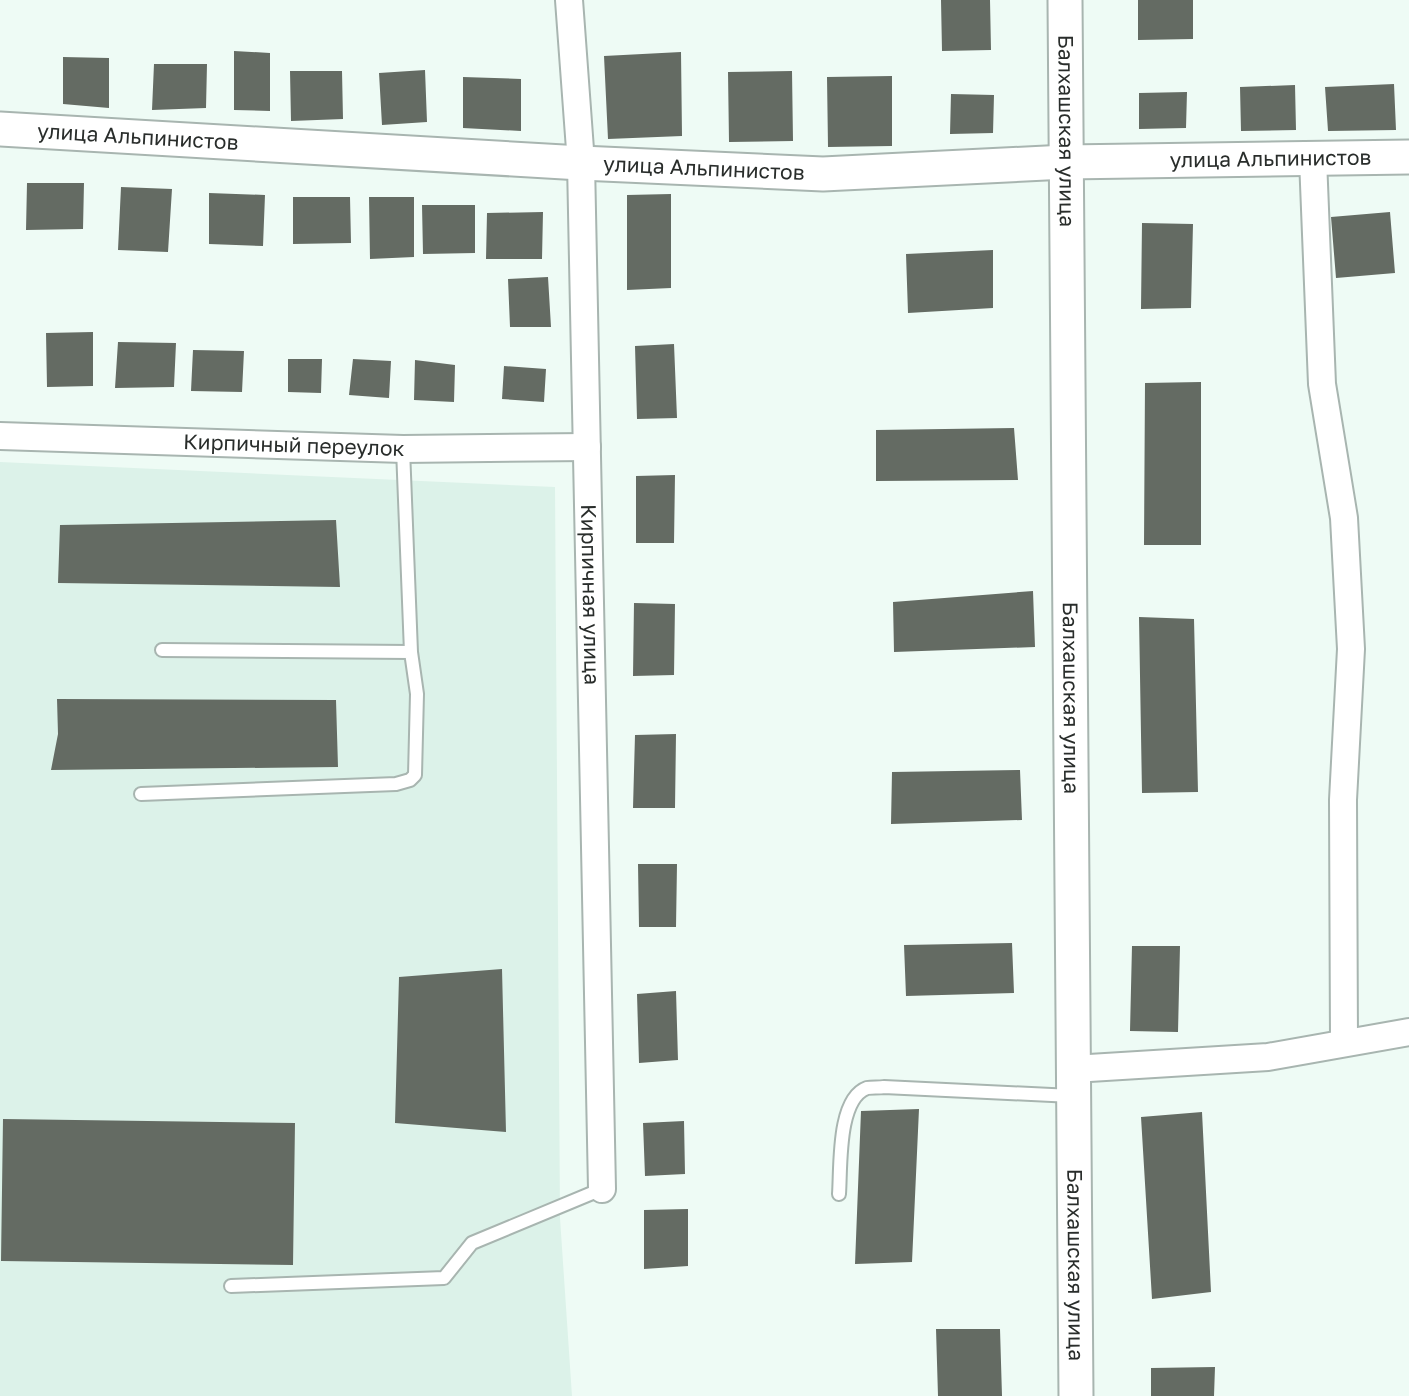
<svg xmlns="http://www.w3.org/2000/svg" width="1409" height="1396" viewBox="0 0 1409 1396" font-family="'Golos Text',sans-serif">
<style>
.built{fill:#dcf2e9}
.building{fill:#646b63}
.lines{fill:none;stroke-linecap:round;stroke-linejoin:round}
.service-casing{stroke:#a8b5b0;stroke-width:16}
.minor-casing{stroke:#a8b5b0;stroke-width:30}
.tertiary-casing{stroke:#a8b5b0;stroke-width:37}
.service{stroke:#fff;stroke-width:12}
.minor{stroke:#fff;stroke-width:26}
.tertiary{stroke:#fff;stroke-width:33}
.labels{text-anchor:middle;stroke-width:7;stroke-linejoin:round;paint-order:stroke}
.street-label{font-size:21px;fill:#292d2b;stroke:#eefbf5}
</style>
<rect width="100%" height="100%" fill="#eefbf5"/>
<path class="built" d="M 0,462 L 555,487 L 560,1218 L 572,1396 L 0,1396 Z"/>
<path class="building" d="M 941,0 L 990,0 L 991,50 L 942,51 Z
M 1138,0 L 1193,0 L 1193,39 L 1138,40 Z
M 234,51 L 270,53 L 270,111 L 234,110 Z
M 681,52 L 682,136 L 608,139 L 604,56 Z
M 63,57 L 109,58 L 109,108 L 63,104 Z
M 154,64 L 207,64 L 206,108 L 152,110 Z
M 425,70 L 427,122 L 382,125 L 379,73 Z
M 290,71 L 342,71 L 343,119 L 291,121 Z
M 792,71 L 793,141 L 729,142 L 728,72 Z
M 892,76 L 892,146 L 828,147 L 827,77 Z
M 463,77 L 521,79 L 521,131 L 463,128 Z
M 1394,84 L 1396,130 L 1328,131 L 1325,87 Z
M 1295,85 L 1296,130 L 1241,131 L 1240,87 Z
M 1187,92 L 1186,128 L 1139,129 L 1139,93 Z
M 951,94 L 994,95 L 993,133 L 950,134 Z
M 27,183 L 84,183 L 83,229 L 26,230 Z
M 121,187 L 172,189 L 168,252 L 118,250 Z
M 209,193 L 265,195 L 263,246 L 209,244 Z
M 671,194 L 671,288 L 627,290 L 627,195 Z
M 293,197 L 350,197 L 351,243 L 293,244 Z
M 369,197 L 414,197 L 414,257 L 370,259 Z
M 422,205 L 475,205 L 475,253 L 423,254 Z
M 543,212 L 542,259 L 486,259 L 487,213 Z
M 1390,212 L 1395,273 L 1336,278 L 1331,217 Z
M 1142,223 L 1193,224 L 1191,308 L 1141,309 Z
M 993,250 L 993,308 L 908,313 L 906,254 Z
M 548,277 L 551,327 L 510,327 L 508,279 Z
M 93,332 L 93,386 L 47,387 L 46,333 Z
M 118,342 L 176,343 L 174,387 L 115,388 Z
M 674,344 L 677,418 L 637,419 L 635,346 Z
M 193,350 L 244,351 L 242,392 L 191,391 Z
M 288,359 L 322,359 L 321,393 L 288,392 Z
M 353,359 L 391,361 L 389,398 L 349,395 Z
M 415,360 L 455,365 L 454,402 L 414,400 Z
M 504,366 L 546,369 L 544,402 L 502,399 Z
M 1201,382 L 1201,545 L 1144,545 L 1145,383 Z
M 1014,428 L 1018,480 L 876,481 L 876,430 Z
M 675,475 L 674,543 L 636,543 L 636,476 Z
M 336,520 L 340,587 L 58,583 L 60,525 Z
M 1033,591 L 1035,647 L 894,652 L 893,602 Z
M 634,603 L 675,604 L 674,675 L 633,676 Z
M 1139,617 L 1194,619 L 1198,792 L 1142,793 Z
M 57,699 L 336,700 L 338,767 L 51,770 L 58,734 Z
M 676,734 L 675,808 L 633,808 L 635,735 Z
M 1020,770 L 1022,820 L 891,824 L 892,772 Z
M 638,864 L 677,864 L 676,927 L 639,927 Z
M 1012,943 L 1014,993 L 906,996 L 904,945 Z
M 1132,946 L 1180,946 L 1178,1032 L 1130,1031 Z
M 502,969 L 506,1132 L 395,1123 L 399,977 Z
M 676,991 L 678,1060 L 639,1063 L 637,994 Z
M 919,1109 L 912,1262 L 855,1264 L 861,1111 Z
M 1202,1112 L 1211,1292 L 1152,1299 L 1141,1117 Z
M 3,1119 L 295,1123 L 293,1265 L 1,1261 Z
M 684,1121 L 685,1174 L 645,1176 L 643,1123 Z
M 688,1209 L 688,1266 L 644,1269 L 644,1210 Z
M 936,1329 L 1000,1329 L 1002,1396 L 938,1396 Z
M 1215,1367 L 1214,1396 L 1151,1396 L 1151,1368 Z"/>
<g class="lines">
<g class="service-casing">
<path id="service" d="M 162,650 L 411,652
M 141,794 L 396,784 L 410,780 L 415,775 L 417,694 L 411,652 L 403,449
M 839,1194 C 841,1167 837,1099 867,1088 C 872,1087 879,1088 884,1087 L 1072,1096
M 231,1286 L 444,1278 L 472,1243 L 602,1189"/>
</g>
<g class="minor-casing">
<g id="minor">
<path id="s1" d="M 569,0 L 581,163 L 602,1189"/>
<path d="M 1313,159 L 1322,384 L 1344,518 L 1351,649 L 1343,800 L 1344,1042"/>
<path id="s2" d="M 0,436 L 403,449 L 587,447"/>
<path d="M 1073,1069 L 1268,1057 L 1409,1032"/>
</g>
</g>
<g class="tertiary-casing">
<g id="tertiary">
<path id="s3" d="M 1065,0 L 1076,1396"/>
<path id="s4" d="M 0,129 L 581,163 L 823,174 L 1066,162 L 1409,157"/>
</g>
</g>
<use href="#service" class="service"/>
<use href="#minor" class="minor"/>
<use href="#tertiary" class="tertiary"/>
</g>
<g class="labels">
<g class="street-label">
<text dy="7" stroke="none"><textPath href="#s3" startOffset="131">Балхашская улица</textPath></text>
<text dy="7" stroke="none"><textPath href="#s4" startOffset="138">улица Альпинистов</textPath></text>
<text dy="7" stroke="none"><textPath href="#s4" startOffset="1272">улица Альпинистов</textPath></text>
<text dy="7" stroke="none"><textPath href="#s4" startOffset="705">улица Альпинистов</textPath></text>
<text dy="7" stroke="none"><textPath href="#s2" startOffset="294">Кирпичный переулок</textPath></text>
<text dy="7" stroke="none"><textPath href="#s1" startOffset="595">Кирпичная улица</textPath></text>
<text dy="7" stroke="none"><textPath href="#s3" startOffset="698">Балхашская улица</textPath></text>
<text dy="7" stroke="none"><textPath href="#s3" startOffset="1265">Балхашская улица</textPath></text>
</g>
</g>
</svg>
